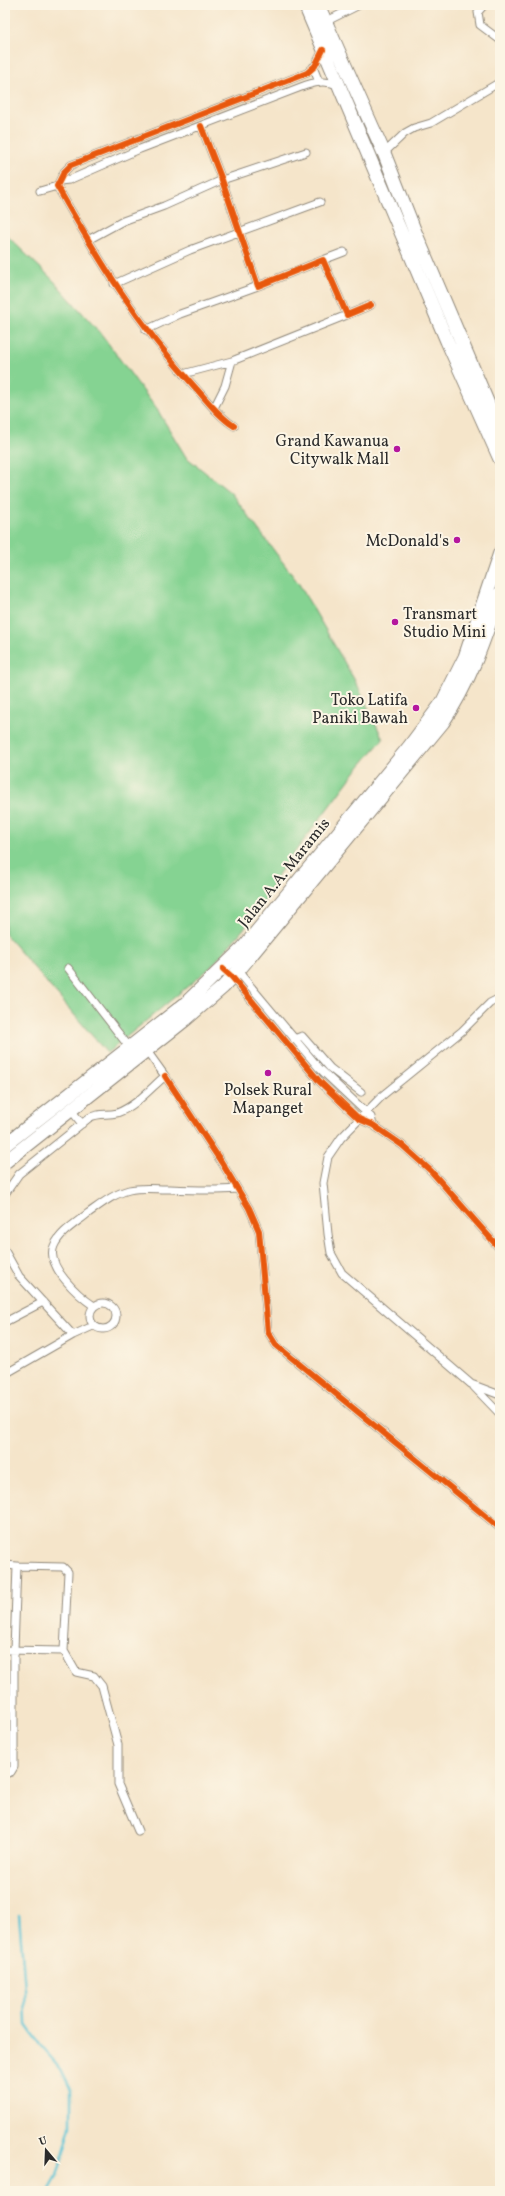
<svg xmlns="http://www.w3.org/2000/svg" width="505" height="2196" viewBox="0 0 505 2196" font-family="Vollkorn,serif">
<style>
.green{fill:#85d392;stroke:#587f5e}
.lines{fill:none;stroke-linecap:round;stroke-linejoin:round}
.stream{stroke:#59c3d5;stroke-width:2.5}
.street-casing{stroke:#90887a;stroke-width:9}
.highway-casing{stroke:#90887a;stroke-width:15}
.street{stroke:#fff;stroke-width:7}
.highway{stroke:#fff;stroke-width:13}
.cycleway-casing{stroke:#fcf5e5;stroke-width:8}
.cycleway{stroke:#e8590c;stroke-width:6}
.poi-dot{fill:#b5179e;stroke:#fcf5e5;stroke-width:1.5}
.labels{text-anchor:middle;stroke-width:4;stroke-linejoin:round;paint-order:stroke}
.poi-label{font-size:16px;fill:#2b2b2b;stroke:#fcf5e5;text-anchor:end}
.street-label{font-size:16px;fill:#2b2b2b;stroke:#fcf5e5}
</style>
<rect width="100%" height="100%" fill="#fcf5e5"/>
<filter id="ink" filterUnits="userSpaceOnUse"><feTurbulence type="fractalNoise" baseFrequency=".025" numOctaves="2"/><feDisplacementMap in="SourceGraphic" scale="8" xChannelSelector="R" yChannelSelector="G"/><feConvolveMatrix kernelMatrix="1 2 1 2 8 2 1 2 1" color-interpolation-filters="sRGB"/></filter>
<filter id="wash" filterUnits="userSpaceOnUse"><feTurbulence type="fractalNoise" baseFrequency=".012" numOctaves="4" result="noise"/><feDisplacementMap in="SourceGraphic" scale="16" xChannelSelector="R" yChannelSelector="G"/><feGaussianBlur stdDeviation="0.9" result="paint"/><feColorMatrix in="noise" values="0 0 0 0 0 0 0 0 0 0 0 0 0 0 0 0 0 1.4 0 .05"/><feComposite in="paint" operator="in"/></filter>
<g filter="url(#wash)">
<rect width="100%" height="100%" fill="#f5e5ca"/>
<path class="green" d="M 5,234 L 52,279 L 102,335 L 158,411 L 186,457 L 231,493 L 299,584 L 354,679 L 383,739 L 355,772 L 279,873 L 260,910 L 210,968 L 107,1053 L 5,934 Z"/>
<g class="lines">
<path class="stream" d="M 19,1915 L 25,1989 L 26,2025 L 40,2045 L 61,2069 L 71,2089 L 71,2126 L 57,2177 L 49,2191"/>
</g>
</g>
<g filter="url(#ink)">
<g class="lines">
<g class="street-casing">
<path id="street" d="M 484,5 L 478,12 L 480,25 L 500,40
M 325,22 L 359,5
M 313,67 L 319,82
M 201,126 L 222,180 L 258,286 L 323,260 L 347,315 L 371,305
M 384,153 L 405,133 L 414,128 L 431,123 L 500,82
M 60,181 L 69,180 L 140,149 L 301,87 C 314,82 325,80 338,85
M 40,191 L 57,186
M 88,240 L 123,221 L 164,206 L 222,180 L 306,152
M 323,260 L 344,252
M 114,284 L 190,250 L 320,202
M 146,330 L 180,314 L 258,286
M 183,374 L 232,361 L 347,315
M 214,408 L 225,386 L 232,361
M 234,426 C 218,416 206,399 193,385 C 137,323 98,259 57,186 L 64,172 L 71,165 L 307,73 L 315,66 L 323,50
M 68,968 L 130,1048
M 237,970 L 319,1068 L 371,1117 L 373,1125
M 231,976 L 319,1081 L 359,1119 L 373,1125 L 402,1145 L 431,1171 L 500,1249
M 500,998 L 490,1003 L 462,1031 L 383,1095 L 341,1138 L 328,1157 L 323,1183 L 328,1234 L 331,1253 L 342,1273 L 471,1384 L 500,1395
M 294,1039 L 302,1036 L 330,1068 L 361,1092
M 165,1076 L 222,1163 L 249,1208 L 259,1231 L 268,1332 L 276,1345 L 500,1528
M 71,1110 L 82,1124
M 5,1194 L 19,1174 L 89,1118 C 100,1112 107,1116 117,1113 C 136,1106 150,1089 165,1076 L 147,1051
M 5,1251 L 19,1276 L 73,1335 L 93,1326
M90 1316a13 13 0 1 1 26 0a13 13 0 1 1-26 0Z
M 94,1306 C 79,1296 45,1266 54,1246 C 60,1232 76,1223 87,1214 C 100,1205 113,1194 129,1190 C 142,1187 156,1189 169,1189 C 192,1190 214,1191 236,1189
M 5,1322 L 43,1302
M 5,1374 L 73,1335
M 474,1387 L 500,1414
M 5,1565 L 17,1566 L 14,1650 L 14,1767 L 11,1772 L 5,1774
M 5,1650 L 64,1651 L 68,1572 L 63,1567 L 17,1566
M 64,1651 L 76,1672 L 94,1676 L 102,1686 L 118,1745 L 118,1784 L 138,1831"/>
</g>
<g class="highway-casing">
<path id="highway" d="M 305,5 L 447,341 L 500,459
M 318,5 L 384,153 L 415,232 L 500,432
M 5,1145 L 185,1004 L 243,948 L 409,747 L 442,703 L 465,657 L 500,553
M 5,1162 L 186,1019 L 223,987 L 238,971 L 443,722 C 471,680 484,640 500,593"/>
</g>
<use href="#street" class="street"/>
<use href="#highway" class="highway"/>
<g class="cycleway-casing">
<path id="cycleway" d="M 201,126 L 222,180 L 258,286 L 323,260 L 347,315 L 371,305
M 234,426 C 218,416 206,399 193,385 C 137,323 98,259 57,186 L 64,172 L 71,165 L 307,73 L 315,66 L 323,50
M 223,969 L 232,977 L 319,1081 L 359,1119 L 373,1125 L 402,1145 L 431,1171 L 500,1249
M 165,1076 L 222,1163 L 249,1208 L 259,1231 L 268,1332 L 276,1345 L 500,1528"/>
</g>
<use href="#cycleway" class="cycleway"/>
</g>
</g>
<g class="poi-dot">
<circle cx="397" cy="449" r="4"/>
<circle cx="457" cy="540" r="4"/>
<circle cx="395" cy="622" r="4"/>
<circle cx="416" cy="708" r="4"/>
<circle cx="268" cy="1073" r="4"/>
</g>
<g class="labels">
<g class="poi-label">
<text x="389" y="446">Grand Kawanua<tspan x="389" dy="18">Citywalk Mall</tspan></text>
<text x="449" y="546">McDonald's</text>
<text x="403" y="619" text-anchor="start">Transmart<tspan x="403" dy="18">Studio Mini</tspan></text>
<text x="408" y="705">Toko Latifa<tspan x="408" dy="18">Paniki Bawah</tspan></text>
<text x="268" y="1095" text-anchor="middle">Polsek Rural<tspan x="268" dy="18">Mapanget</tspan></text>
</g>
<g class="street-label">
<text transform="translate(283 872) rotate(-51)" y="6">Jalan A.A. Maramis</text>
</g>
</g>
<rect width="505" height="2196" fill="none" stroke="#fcf5e5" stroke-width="20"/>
<g transform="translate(46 2150) rotate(341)" stroke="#fcf5e5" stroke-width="3" paint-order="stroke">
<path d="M0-3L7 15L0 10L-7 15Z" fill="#2b2b2b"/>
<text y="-6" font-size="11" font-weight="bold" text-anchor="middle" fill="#2b2b2b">U</text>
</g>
</svg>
